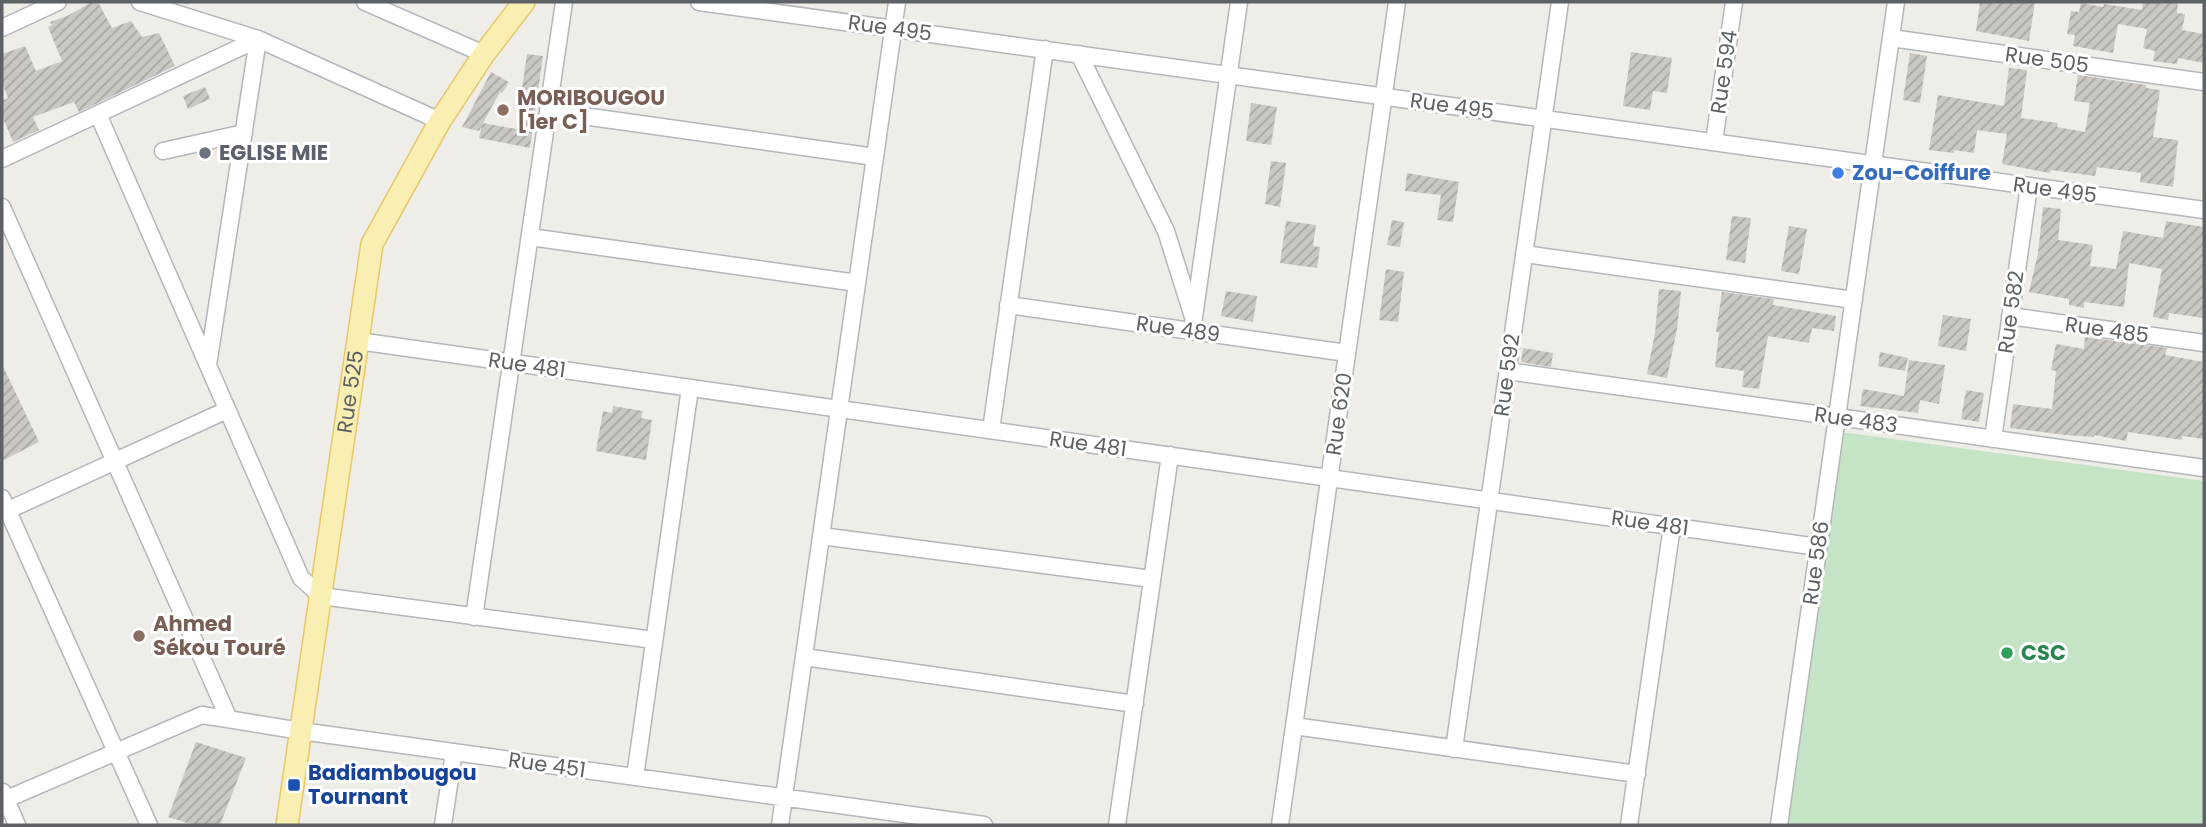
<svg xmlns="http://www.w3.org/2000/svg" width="2206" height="827" viewBox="0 0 2206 827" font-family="Poppins,sans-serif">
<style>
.pitch{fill:#c5e4c6}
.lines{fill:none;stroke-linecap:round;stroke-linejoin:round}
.stream{stroke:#add6f9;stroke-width:5}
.building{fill:url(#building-hatch)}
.minor-casing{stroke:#b4b6ba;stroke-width:19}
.major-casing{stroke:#e7c768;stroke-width:24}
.minor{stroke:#fff;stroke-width:16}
.major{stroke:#f9efb2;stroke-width:21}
.education-dot{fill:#8d6e63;stroke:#fff;stroke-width:2.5}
.worship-dot{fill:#6b7280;stroke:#fff;stroke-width:2.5}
.shop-dot{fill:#3f7fe0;stroke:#fff;stroke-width:2.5}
.leisure-dot{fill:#2e9e5b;stroke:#fff;stroke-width:2.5}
.transit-dot{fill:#1a4fb4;stroke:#fff;stroke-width:2.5}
.labels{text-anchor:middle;stroke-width:6;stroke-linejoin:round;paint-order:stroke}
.street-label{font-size:21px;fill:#5e6166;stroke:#fff}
.education-label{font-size:21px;font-weight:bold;fill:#785e54;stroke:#fff;text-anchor:start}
.worship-label{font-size:21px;font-weight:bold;fill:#5b616d;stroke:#fff;text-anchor:start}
.shop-label{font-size:21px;font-weight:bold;fill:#366cbe;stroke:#fff;text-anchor:start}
.leisure-label{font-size:21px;font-weight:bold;fill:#27864d;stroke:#fff;text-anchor:start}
.transit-label{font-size:21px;font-weight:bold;fill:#164399;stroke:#fff;text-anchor:start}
</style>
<defs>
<pattern id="building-hatch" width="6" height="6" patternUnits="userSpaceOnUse" patternTransform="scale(1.75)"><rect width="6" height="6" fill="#cbc8c4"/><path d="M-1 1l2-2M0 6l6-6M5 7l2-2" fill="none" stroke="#a8a6a3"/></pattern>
</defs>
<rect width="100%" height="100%" fill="#efede7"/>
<path class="pitch" d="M 1841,432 L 2204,481 L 2204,825 L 1787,825 Z"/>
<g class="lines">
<path class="stream" d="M 186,2 L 188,2"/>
</g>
<path class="building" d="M 92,2 L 98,2 L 112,28 L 131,21 L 142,37 L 159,33 L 175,66 L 79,112 L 74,102 L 33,117 L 39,130 L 13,142 L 2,116 L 2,101 L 8,98 L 2,82 L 2,54 L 25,46 L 36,71 L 62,61 L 48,27 L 52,25 L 50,22 L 67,16 Z
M 1980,2 L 2035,2 L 2029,41 L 1976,31 Z
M 2143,2 L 2178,2 L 2177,13 L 2185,14 L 2182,30 L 2204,34 L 2204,63 L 2178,58 L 2177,64 L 2153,61 L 2155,51 L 2143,48 L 2147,29 L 2118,24 L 2113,53 L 2073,46 L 2075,35 L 2067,34 L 2071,11 L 2079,12 L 2081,3 L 2103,7 L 2104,4 L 2142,10 Z
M 1631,52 L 1672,58 L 1667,93 L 1653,91 L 1650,110 L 1623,106 Z
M 1910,53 L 1927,56 L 1920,103 L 1903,100 Z
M 527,54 L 543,56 L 530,148 L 479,138 L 482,125 L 479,131 L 462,127 L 491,72 L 509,82 L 502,93 L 500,92 L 483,123 L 516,129 Z
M 2009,68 L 2027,70 L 2021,118 L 2058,123 L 2057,127 L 2085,132 L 2090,103 L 2074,101 L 2078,75 L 2146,85 L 2146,88 L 2160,90 L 2153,137 L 2178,140 L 2173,187 L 2140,182 L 2141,173 L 2097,167 L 2095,176 L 2051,170 L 2050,173 L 2002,164 L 2007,134 L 1977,130 L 1974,153 L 1954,150 L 1954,153 L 1929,150 L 1938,95 L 2004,106 Z
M 205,87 L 210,99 L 188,109 L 183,96 Z
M 1251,103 L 1277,107 L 1271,145 L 1246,141 Z
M 1271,161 L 1286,163 L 1280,207 L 1265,204 Z
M 1407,173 L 1459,182 L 1453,222 L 1437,220 L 1441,195 L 1405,191 Z
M 2043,207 L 2061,209 L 2058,240 L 2093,245 L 2090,266 L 2116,269 L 2123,231 L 2163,238 L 2166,221 L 2204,227 L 2203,318 L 2169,313 L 2168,320 L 2153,317 L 2162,269 L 2129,263 L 2124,307 L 2084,302 L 2084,308 L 2069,305 L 2069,299 L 2029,292 L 2038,253 Z
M 1732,216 L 1751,218 L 1745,263 L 1726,260 Z
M 1392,220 L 1404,222 L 1400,247 L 1387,245 Z
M 1286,221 L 1316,225 L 1313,246 L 1320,247 L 1317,268 L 1280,263 Z
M 1789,226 L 1807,229 L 1799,274 L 1781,271 Z
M 1386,269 L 1404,272 L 1398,322 L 1379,320 Z
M 1659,289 L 1681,291 L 1677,329 L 1667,378 L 1647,374 L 1655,333 Z
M 1226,291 L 1257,296 L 1253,322 L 1221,316 Z
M 1722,292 L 1774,299 L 1773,305 L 1836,316 L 1834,331 L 1812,328 L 1809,343 L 1768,336 L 1759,389 L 1742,387 L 1744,371 L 1715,367 L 1719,332 L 1716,332 Z
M 1943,315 L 1971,319 L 1966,351 L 1938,346 Z
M 2085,337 L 2167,348 L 2165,355 L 2204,362 L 2204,439 L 2182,436 L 2182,440 L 2128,432 L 2126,441 L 2094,435 L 2094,437 L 2066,435 L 2010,428 L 2013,404 L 2052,409 L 2056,371 L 2051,370 L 2056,344 L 2084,349 Z
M 1523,348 L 1553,353 L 1551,367 L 1521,362 Z
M 1880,352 L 1908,358 L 1905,371 L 1878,366 Z
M 1909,360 L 1945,365 L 1939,404 L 1920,400 L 1918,413 L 1860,406 L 1863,389 L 1904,396 Z
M 2,364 L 39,442 L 2,461 Z
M 1966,390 L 1984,393 L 1979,422 L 1961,419 Z
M 613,406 L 643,411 L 641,418 L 652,420 L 646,460 L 596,451 L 603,411 L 612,413 Z
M 196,742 L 246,758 L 220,825 L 194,825 L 168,817 Z"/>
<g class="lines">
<g class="minor-casing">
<path id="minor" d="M 140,2 L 258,39 L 440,121
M 365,2 L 484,54
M 699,2 L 2204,210
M 2,28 L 58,2
M 1891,38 L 2204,82
M 1079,54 L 1166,231 L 1193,317
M 548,111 L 875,157
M 98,114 L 301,578 L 321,596 L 654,640
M 1714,142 L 1734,2
M 163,151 L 244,133
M 2,159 L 258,39
M 2,207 L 229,719
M 530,237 L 857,283
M 1524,254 L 1854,300
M 1008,305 L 1347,353
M 2010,316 L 2204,343
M 1192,331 L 1239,2
M 358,341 L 1818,547
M 208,365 L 258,39
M 1507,371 L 2204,468
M 991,430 L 1045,49
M 1993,439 L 2029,186
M 2,498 L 149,825
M 2,513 L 227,410
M 821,536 L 1152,579
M 474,617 L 564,2
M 804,657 L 1135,704
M 1294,726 L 1637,774
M 1454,749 L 1560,2
M 635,777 L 690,388
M 3,792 L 17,825
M 2,801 L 202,715 L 301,731 L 984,825
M 443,825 L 454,752
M 780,825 L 897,2
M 1117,825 L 1170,455
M 1280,825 L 1397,2
M 1629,825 L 1672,526
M 1779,825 L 1896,2"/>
</g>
<g class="major-casing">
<g id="major">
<path id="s1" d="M 287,825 L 372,244 L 440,121 L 484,54 L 524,2"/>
</g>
</g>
<use href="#minor" class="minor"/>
<use href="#major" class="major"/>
</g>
<g class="education-dot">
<circle cx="503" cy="110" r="7"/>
<circle cx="139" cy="636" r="7"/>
</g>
<circle class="worship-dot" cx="205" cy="153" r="7"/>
<circle class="shop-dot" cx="1838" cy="173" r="7"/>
<circle class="leisure-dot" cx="2007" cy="653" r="7"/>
<rect class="transit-dot" x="287" y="778" width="14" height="14" rx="3.5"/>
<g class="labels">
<g class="street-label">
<text transform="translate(890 28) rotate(8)" y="7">Rue 495</text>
<text transform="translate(2047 60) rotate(8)" y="7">Rue 505</text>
<text transform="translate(1724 72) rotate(-82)" y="7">Rue 594</text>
<text transform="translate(1452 106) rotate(8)" y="7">Rue 495</text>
<text transform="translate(2055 190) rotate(8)" y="7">Rue 495</text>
<text transform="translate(2011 312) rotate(-82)" y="7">Rue 582</text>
<text transform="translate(1178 329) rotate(8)" y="7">Rue 489</text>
<text transform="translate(2107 330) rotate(8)" y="7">Rue 485</text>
<text transform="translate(527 365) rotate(8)" y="7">Rue 481</text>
<text transform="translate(1507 375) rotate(-82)" y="7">Rue 592</text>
<text dy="7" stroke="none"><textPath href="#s1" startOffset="438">Rue 525</textPath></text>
<text transform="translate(1339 414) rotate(-82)" y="7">Rue 620</text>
<text transform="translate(1856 420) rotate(8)" y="7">Rue 483</text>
<text transform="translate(1088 444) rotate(8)" y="7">Rue 481</text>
<text transform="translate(1650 523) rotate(8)" y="7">Rue 481</text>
<text transform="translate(1816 563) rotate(-82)" y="7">Rue 586</text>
<text transform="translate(547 765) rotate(8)" y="7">Rue 451</text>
</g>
<g class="education-label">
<text x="517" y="105">MORIBOUGOU<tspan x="517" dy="24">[1er C]</tspan></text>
<text x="153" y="631">Ahmed<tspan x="153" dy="24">Sékou Touré</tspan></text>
</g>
<g class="worship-label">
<text x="219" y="160">EGLISE MIE</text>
</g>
<g class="shop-label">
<text x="1852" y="180">Zou-Coiffure</text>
</g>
<g class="leisure-label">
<text x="2021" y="660">CSC</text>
</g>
<g class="transit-label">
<text x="308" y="780">Badiambougou<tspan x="308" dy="24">Tournant</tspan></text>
</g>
</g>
<rect width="2206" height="827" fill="none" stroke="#5e6166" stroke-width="7"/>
</svg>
